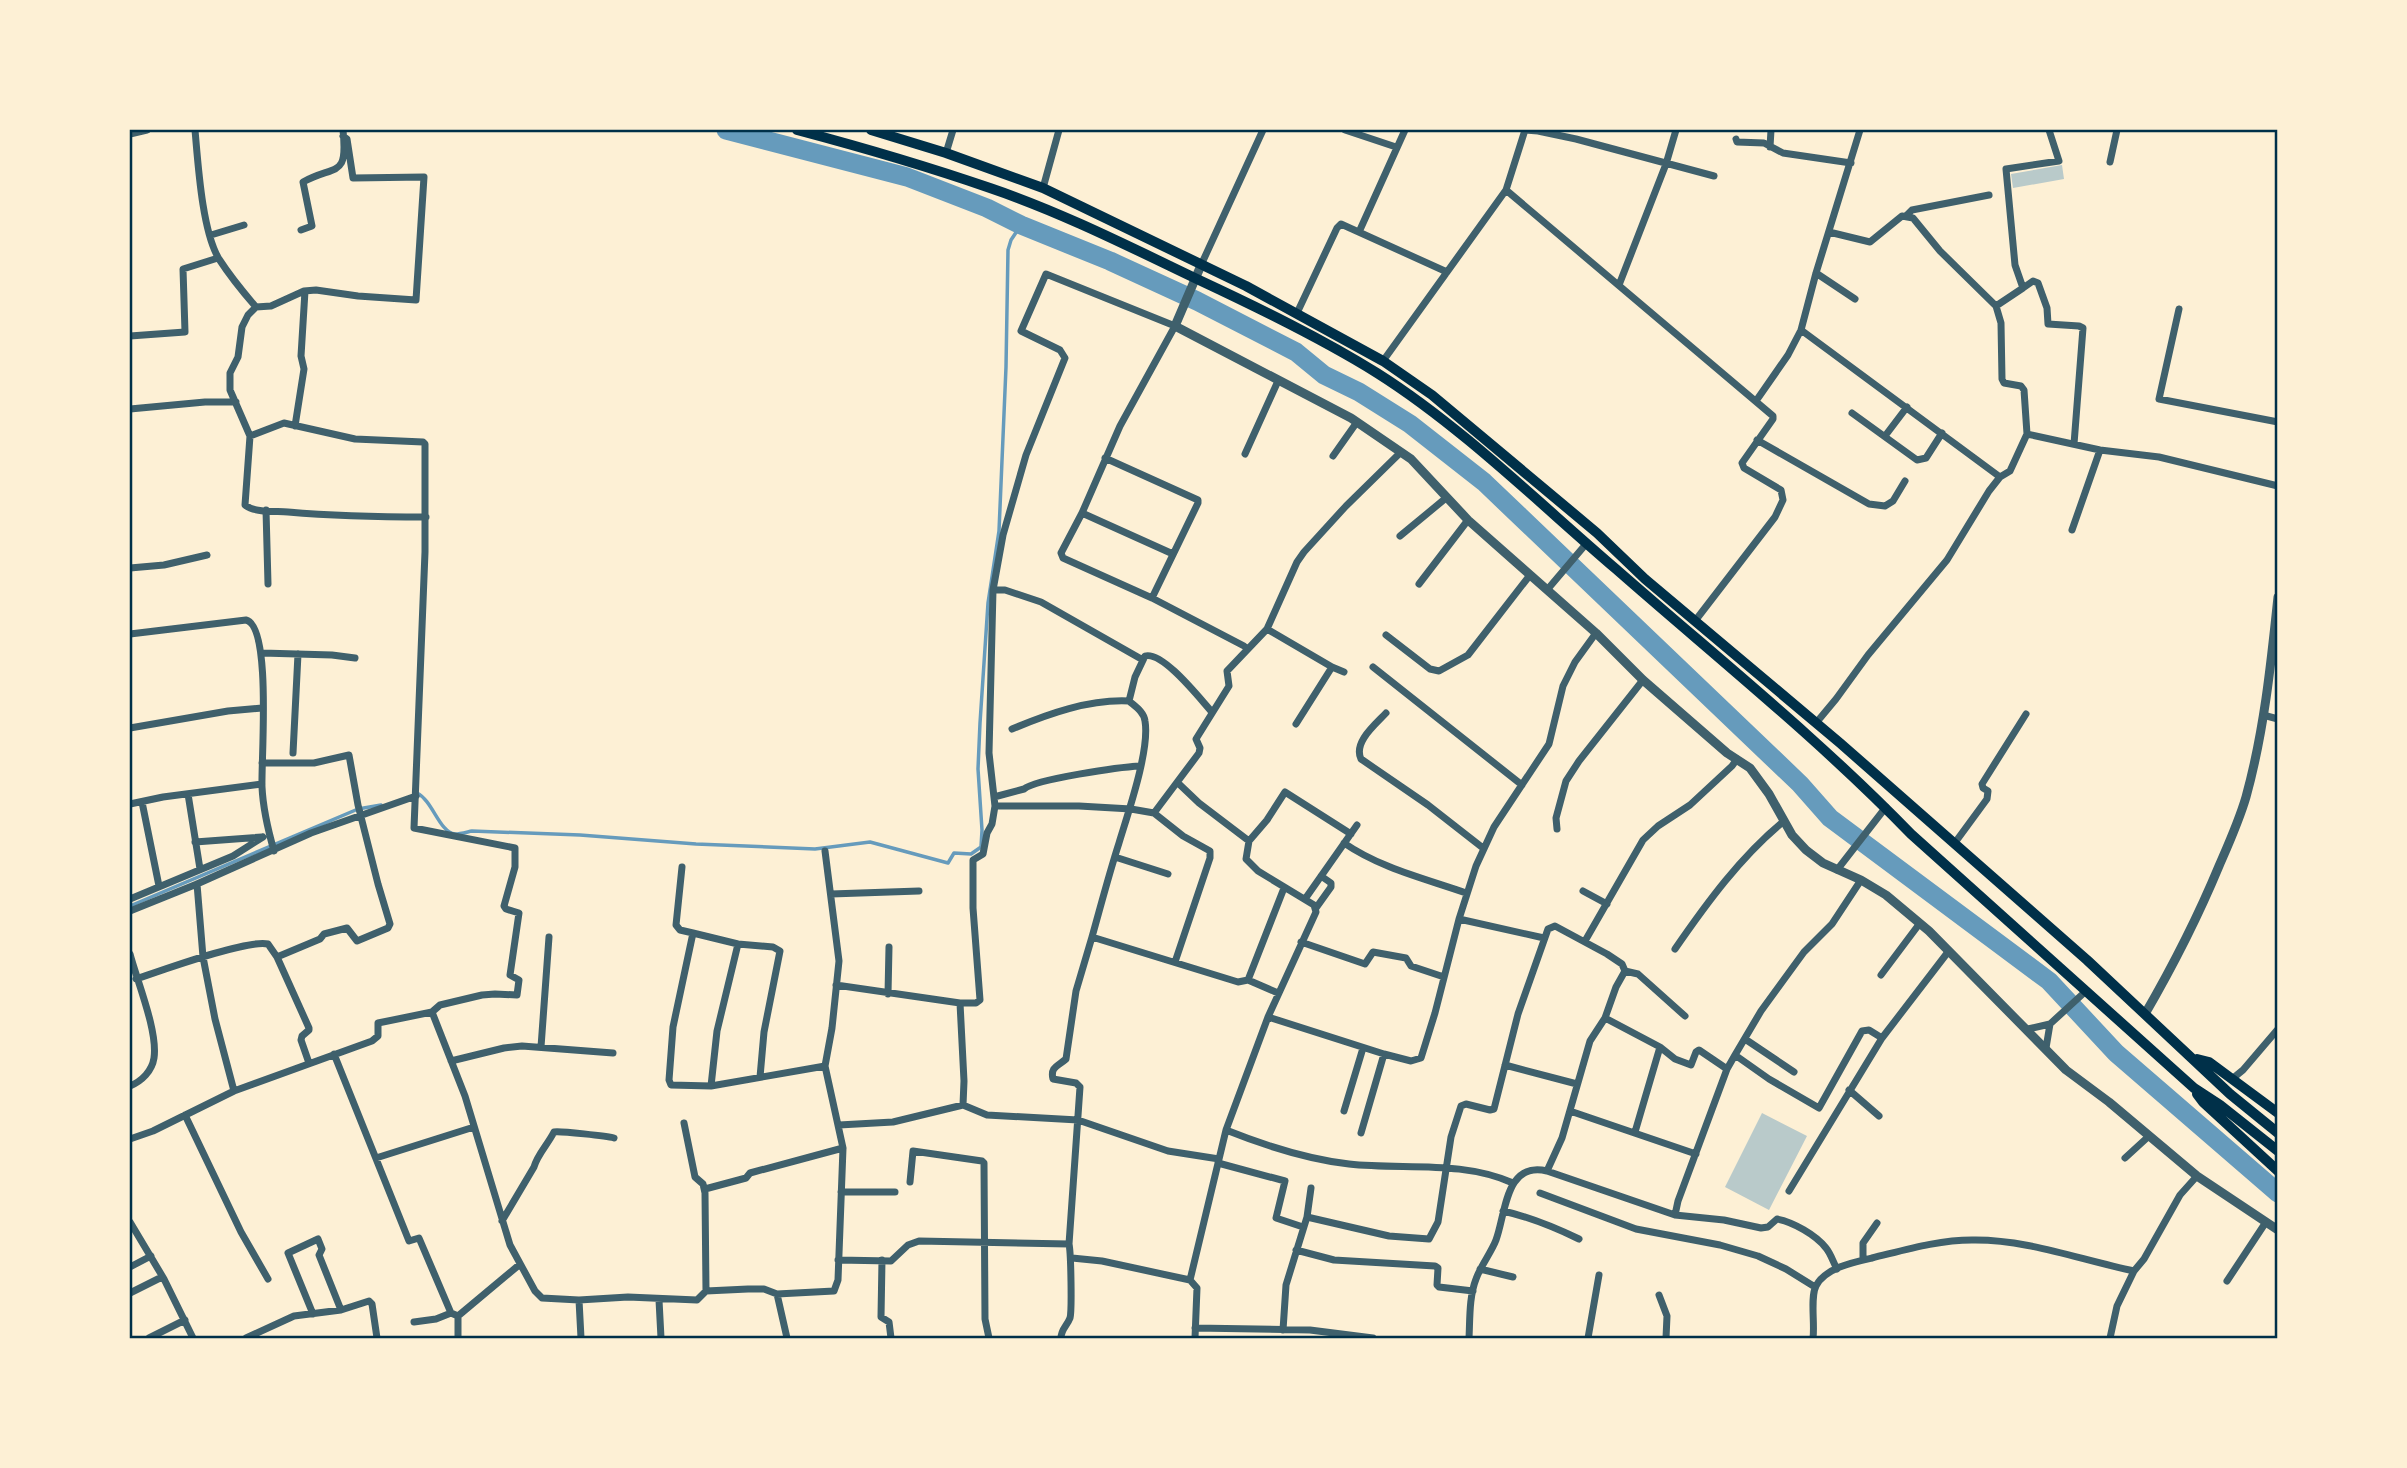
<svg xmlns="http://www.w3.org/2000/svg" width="2407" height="1468" viewBox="0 0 2407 1468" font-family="Arial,sans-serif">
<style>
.green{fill:#b9caca}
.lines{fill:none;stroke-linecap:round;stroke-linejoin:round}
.stream{stroke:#669bbc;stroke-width:3.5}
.river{stroke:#669bbc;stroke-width:19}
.minor{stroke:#3f606c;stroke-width:7}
.tertiary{stroke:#3f606c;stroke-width:9}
.trunk{stroke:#003049;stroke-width:10}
.neatline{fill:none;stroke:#003049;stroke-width:2.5}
</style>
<rect width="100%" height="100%" fill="#fdf0d5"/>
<path class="green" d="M 2062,165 L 2064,179 L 2013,188 L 2011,174 Z
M 1762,1113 L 1807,1136 L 1769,1210 L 1725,1187 Z"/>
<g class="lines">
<path class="stream" d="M 417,793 C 433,801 439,832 455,834 C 460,834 467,832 472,831 L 580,835 L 696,844 L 815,849 L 870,842 L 948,863 L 954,853 L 971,854 L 981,847 L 982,830 L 978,769 L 980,723 L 988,603 L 999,531 L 1006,367 L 1008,250 L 1011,240 L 1021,225
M 130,906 L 358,809 L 381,805"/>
<path class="river" d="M 726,130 L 907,177 L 987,208 L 1021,225 L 1110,261 L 1197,301 L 1296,352 L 1324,375 L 1359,392 L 1410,424 L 1484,482 L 1800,784 L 1830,818 L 2049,981 L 2116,1053 L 2278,1193"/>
<path class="minor" d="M 195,130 C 198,163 202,231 219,259 C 230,276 243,292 256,307 L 248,315 L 242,327 L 238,357 L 230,373 L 230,390 L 250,436 L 245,505 C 255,513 275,511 288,512 C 334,516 380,517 426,517
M 1345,130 L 1396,147
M 1525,130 L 1538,131 L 1576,139 L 1714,176
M 130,134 L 147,130
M 1736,139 L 1737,142 L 1764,143 L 1783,153 L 1851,163
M 1770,147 L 1771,130
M 946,153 L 953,130
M 2110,162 L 2117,130
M 1043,188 L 1059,130
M 1506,190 L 1773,416 L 1773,419 L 1742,463 L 1744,468 L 1781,490 L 1783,500 L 1775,517 L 1695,621
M 1906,216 L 1912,210 L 1989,195
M 301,230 L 312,226 L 303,182 C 336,164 348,179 343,130
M 1359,232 L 1405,130
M 211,235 L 244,225
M 1202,263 L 1263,130
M 1816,273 L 1855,299
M 1619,285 L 1666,164 L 1676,130
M 2023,288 L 2033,281 L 2038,283 L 2047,308 L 2048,324 L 2079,326 L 2083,328 L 2074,444
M 1996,306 L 2023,288 L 2015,265 L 2006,169 L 2059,161 L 2049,130
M 256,307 L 271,306 L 304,291 L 316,290 L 358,296 L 416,300 L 424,177 L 353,178 L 347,139 L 343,136
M 2179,309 L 2159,399 L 2278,422
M 1297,313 L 1337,228 L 1341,224 L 1447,272
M 1801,330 L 2000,477
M 130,336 L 185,332 L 183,269 L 218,258
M 1383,361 L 1506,190 L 1525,130
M 1756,401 L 1788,355 L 1801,330 L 1816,273 L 1860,130
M 130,409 L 205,402 L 236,402
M 1852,413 L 1917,460 L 1926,458 L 1942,433
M 295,426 L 304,369 L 301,356 L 305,291
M 2027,434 L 2100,450 L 2159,457 L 2278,486
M 1885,436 L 1907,407
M 1757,440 L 1869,504 L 1885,506 L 1893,501 L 1905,481
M 1245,454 L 1278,381
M 1333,456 L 1357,422
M 1105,458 L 1198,500 L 1198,503 L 1152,598 L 1244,646
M 266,510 L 268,584
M 1082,513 L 1173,554
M 2072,530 L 2100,450
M 1400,536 L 1446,498
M 130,568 L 164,565 L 207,555
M 1419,584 L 1468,520
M 993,590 L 1005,590 L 1041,602 L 1143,660
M 1547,590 L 1586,544
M 1267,629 L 1332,667 L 1296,724
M 130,634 L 246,620 C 272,626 261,760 262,787 C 263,808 268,830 274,851
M 1386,635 L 1430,669 L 1439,671 L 1468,655 L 1530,575
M 262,653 L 332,655 L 355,658
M 1332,667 L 1344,672
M 1373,667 L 1522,785
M 1386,713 C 1376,724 1353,742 1361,759 L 1428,805 L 1483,848
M 2263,715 L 2278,719
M 1816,723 L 1836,699 L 1868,655 L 1947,560 L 1989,491 L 2000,477 L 2010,471 L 2027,434 L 2024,390 L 2021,386 L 2004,383 L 2002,379 L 2001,323 L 1996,306 L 1940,251 L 1913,218 L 1902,216 L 1870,242 L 1829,232
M 130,728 L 228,711 L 262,708
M 1012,729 C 1048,714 1089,699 1129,701
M 293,753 L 298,654
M 262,763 L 314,763 L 349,755 L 358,805 L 378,884 L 390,924 L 388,928 L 357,941 L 347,928 L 324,934 L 320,939 L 277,957
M 1178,783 L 1199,803 L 1249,841
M 188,794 L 200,869
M 994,797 L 1024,789 C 1036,779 1120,767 1140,766
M 142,802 L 159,886
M 130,804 L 163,797 L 262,784
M 995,806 L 1079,806 L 1131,809 L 1154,813 L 1183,836 L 1210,851 L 1210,858 L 1175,962
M 1154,813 L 1199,753 L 1200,748 L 1196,739 L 1229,686 L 1227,671 L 1267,629 L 1297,562 L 1304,552 L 1346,506 L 1401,452
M 1557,829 L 1556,818 L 1566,781 L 1579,761 L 1643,680
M 195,842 L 262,837
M 1344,843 C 1380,868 1426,879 1466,893
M 1954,844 L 1987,799 L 1988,791 L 1983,788 L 1982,784 L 2026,714
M 1115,857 L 1168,874
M 682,867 L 676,925 L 680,930 L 693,933
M 1837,870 L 1886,807
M 197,884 L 203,957 L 215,1019 L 234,1091
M 1583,891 L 1607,904
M 831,894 L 919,891
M 130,899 L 233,856 L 263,837
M 1305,899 L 1357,825
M 1316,908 L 1331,887 L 1331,883 L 1321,876
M 130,911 L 197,884 L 311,833 L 416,796
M 1459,919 L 1544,938
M 1092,937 C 1101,905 1109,874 1119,843 C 1128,813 1150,750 1145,721 C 1144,712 1136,707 1129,701 L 1135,677 L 1145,656 C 1163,651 1200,699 1212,712
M 1585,941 L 1643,840 L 1658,826 L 1690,805 L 1732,766 L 1737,759
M 1301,942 L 1365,964 L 1373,952 L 1406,958 L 1411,966 L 1444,977
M 1675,949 C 1706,904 1741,856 1784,821
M 130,954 C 137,981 158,1031 154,1058 C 152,1071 142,1081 130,1086
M 1625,971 L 1638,974 L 1685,1016
M 1881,975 L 1920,923
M 136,979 C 160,971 247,939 268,944 L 277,957 L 309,1028 L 309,1030 L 302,1036 L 301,1040 L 309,1063
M 1248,980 L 1284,888
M 836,985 L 960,1003 L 976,1003 L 980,1000 L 973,908 L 973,860 L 983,854 L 987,833 L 992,824 L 995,806 L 989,753 L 993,590 L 1003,535 L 1026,455 L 1065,358 L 1060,350 L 1021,331 L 1046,274 L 1175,326 L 1120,426 L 1082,513 L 1061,553 L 1063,558 L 1152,598
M 888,994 L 889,947
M 960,1003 L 964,1081 L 963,1105
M 432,1012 L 465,1096 L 510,1245 L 535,1291 L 542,1298 L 579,1300 L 628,1297 L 697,1300 L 706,1291 L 748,1289 L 764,1289 L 777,1294 L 834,1291 L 838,1280 L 843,1148 L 825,1066 L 832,1028 L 839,961 L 825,851
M 1268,1017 L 1384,1054 L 1411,1061 L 1421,1058 L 1435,1013 L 1459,919 L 1476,866 L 1494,827 L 1549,744 L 1563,686 L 1575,662 L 1596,633
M 1605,1018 L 1660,1047 L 1675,1059 L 1691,1065 L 1696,1052 L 1699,1050 L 1727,1069
M 2028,1029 L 2050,1024 L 2086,991
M 1745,1039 L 1794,1072
M 541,1047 L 549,937
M 2046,1048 L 2050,1024
M 334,1054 L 409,1241 L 419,1238 L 451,1313 L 458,1316
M 1735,1055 L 1769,1079 L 1819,1108 L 1862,1031 L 1869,1030 L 1882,1038
M 451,1061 L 504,1048 L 522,1046 L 613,1053
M 1505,1065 L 1577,1084
M 760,1077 L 764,1032 L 780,951 L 773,947 L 738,944 L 693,933 L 673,1027 L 669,1080 L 671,1085 L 711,1086 L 825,1066
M 2232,1079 L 2243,1070 L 2278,1029
M 711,1086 L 717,1031 L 738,944
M 1849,1090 L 1879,1116
M 1344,1111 L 1363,1048
M 1570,1111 L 1696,1154
M 185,1115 L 241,1232 L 268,1279
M 684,1123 L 695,1177 L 703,1184 L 705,1193 L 706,1291
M 839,1125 L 893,1122 L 963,1105 L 987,1115 L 1078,1120 L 1168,1151 L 1219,1159
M 1226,1130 C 1266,1146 1306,1159 1349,1164 C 1403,1170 1462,1160 1513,1183
M 1635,1132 L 1660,1047
M 1361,1133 L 1384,1054
M 130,1139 L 153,1131 L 234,1091 L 372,1041 L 378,1036 L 378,1023 L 432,1012 L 440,1005 L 482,995 L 495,994 L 517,995 L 519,980 L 510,975 L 519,913 L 506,909 L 504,906 L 515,867 L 515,848 L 414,828 L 425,552 L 425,444 L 423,442 L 355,439 L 284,423 L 250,436
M 376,1158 L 474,1127
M 2125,1158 L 2149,1136
M 1218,1163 L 1285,1181 L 1276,1218 L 1303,1227
M 1547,1171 L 1675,1215 L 1724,1220 L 1761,1228 L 1768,1227 L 1777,1219 C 1793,1222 1816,1235 1826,1248 C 1831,1254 1833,1262 1837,1269
M 910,1182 L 913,1151 L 982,1161 L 984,1163 L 985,1319 L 989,1338
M 705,1189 L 746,1178 L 750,1173 L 843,1148
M 1789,1191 L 1882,1038 L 1948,952
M 841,1192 L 895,1192
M 1540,1193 L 1636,1229 L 1720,1245 L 1758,1256 L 1786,1269 L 1815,1287
M 1503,1211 C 1530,1217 1554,1227 1579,1239
M 1675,1215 L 1678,1201 L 1727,1069 L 1735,1055 L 1761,1011 L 1804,952 L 1832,924 L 1861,880
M 1307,1217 L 1389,1236 L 1429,1239 L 1438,1222 L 1451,1137 L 1461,1106 L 1466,1104 L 1490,1110 L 1494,1109 L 1518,1014 L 1548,929 L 1555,926 L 1607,954 L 1622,964 L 1625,971 L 1616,987 L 1605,1018 L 1590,1041 L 1562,1138 L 1547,1171 C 1505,1161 1506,1213 1496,1240 C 1491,1253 1481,1265 1476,1279 C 1469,1297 1470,1319 1469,1338
M 502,1221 L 534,1167 C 537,1155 548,1144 554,1132 C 561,1131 607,1136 614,1138
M 130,1222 L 164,1279 L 193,1338
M 1069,1244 L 1080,1087 L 1076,1083 L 1053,1079 C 1050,1067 1058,1066 1066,1059 L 1076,991 L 1092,937 L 1238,982 L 1248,980 L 1278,993
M 1296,1250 L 1334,1260 L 1435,1266 L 1438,1268 L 1437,1285 L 1439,1287 L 1473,1291
M 1072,1258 L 1102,1261 L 1190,1280 L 1197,1288 L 1195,1338
M 838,1260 L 891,1261 L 908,1245 L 919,1241 L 1069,1244 C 1071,1253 1072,1311 1070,1318 C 1067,1326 1061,1329 1061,1338
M 882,1260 L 881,1317 L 889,1322 L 891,1338
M 1863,1260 L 1863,1243 L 1877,1223
M 130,1267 L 151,1256
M 1480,1269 L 1513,1277
M 1190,1280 L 1226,1130 L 1268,1017 L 1316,912 L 1314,905 L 1258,871 L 1246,859 L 1249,841 L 1267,820 L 1285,792 L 1351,834
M 2227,1281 L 2266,1222
M 130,1293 L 162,1277
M 777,1294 L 787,1338
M 1659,1295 L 1667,1316 L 1666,1338
M 579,1300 L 581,1338
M 659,1300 L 661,1338
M 313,1314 L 288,1253 L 318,1239 L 322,1249 L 319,1255 L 341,1310
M 414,1322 L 436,1319 L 451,1313
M 1195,1328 L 1310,1330 L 1373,1338
M 1283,1330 L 1286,1285 L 1307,1217 L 1311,1188
M 149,1338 L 185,1320
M 246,1338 L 294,1316 L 341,1310 L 369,1301 L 372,1304 L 377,1338
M 458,1338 L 458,1316 L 519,1265
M 1588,1338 L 1599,1275
M 1813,1338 C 1815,1324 1810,1297 1816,1286 C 1825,1268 1854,1262 1872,1258 C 1905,1250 1938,1240 1972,1240 C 2027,1239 2080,1260 2134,1271 L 2144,1259 L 2180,1195 L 2197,1176
M 2110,1338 L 2117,1306 L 2134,1271"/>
<path class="tertiary" d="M 1202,263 L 1175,326 L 1351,418 L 1411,459 L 1468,520 L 1596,633 L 1643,680 L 1727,753 L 1750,768 L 1769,794 L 1792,835 L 1806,850 L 1823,863 L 1861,880 L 1886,895 L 1929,931 L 2066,1070 L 2109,1102 L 2197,1176 L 2278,1230
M 2145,1014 C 2174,964 2197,919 2219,866 C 2229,843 2239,821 2246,797 C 2264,732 2271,664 2278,597"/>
<path class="trunk" d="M 797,130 C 861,147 926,166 990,188 C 1061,212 1130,247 1199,280 C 1259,308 1321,338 1377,373 C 1461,426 1540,504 1616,569 C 1715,656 1819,739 1911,834 L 2194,1088 L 2220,1105 L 2278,1151
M 871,130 L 946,153 L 1043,188 L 1246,286 L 1383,361 L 1432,395 L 1597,533 L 1645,579 L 1840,743 L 2087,960 L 2230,1094 L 2278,1133
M 2197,1059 L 2209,1062 L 2278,1113
M 2197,1094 L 2203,1102 L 2278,1171"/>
</g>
<rect width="2407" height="1468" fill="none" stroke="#fdf0d5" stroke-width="262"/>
<rect x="131" y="131" width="2145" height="1206" class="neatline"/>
</svg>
